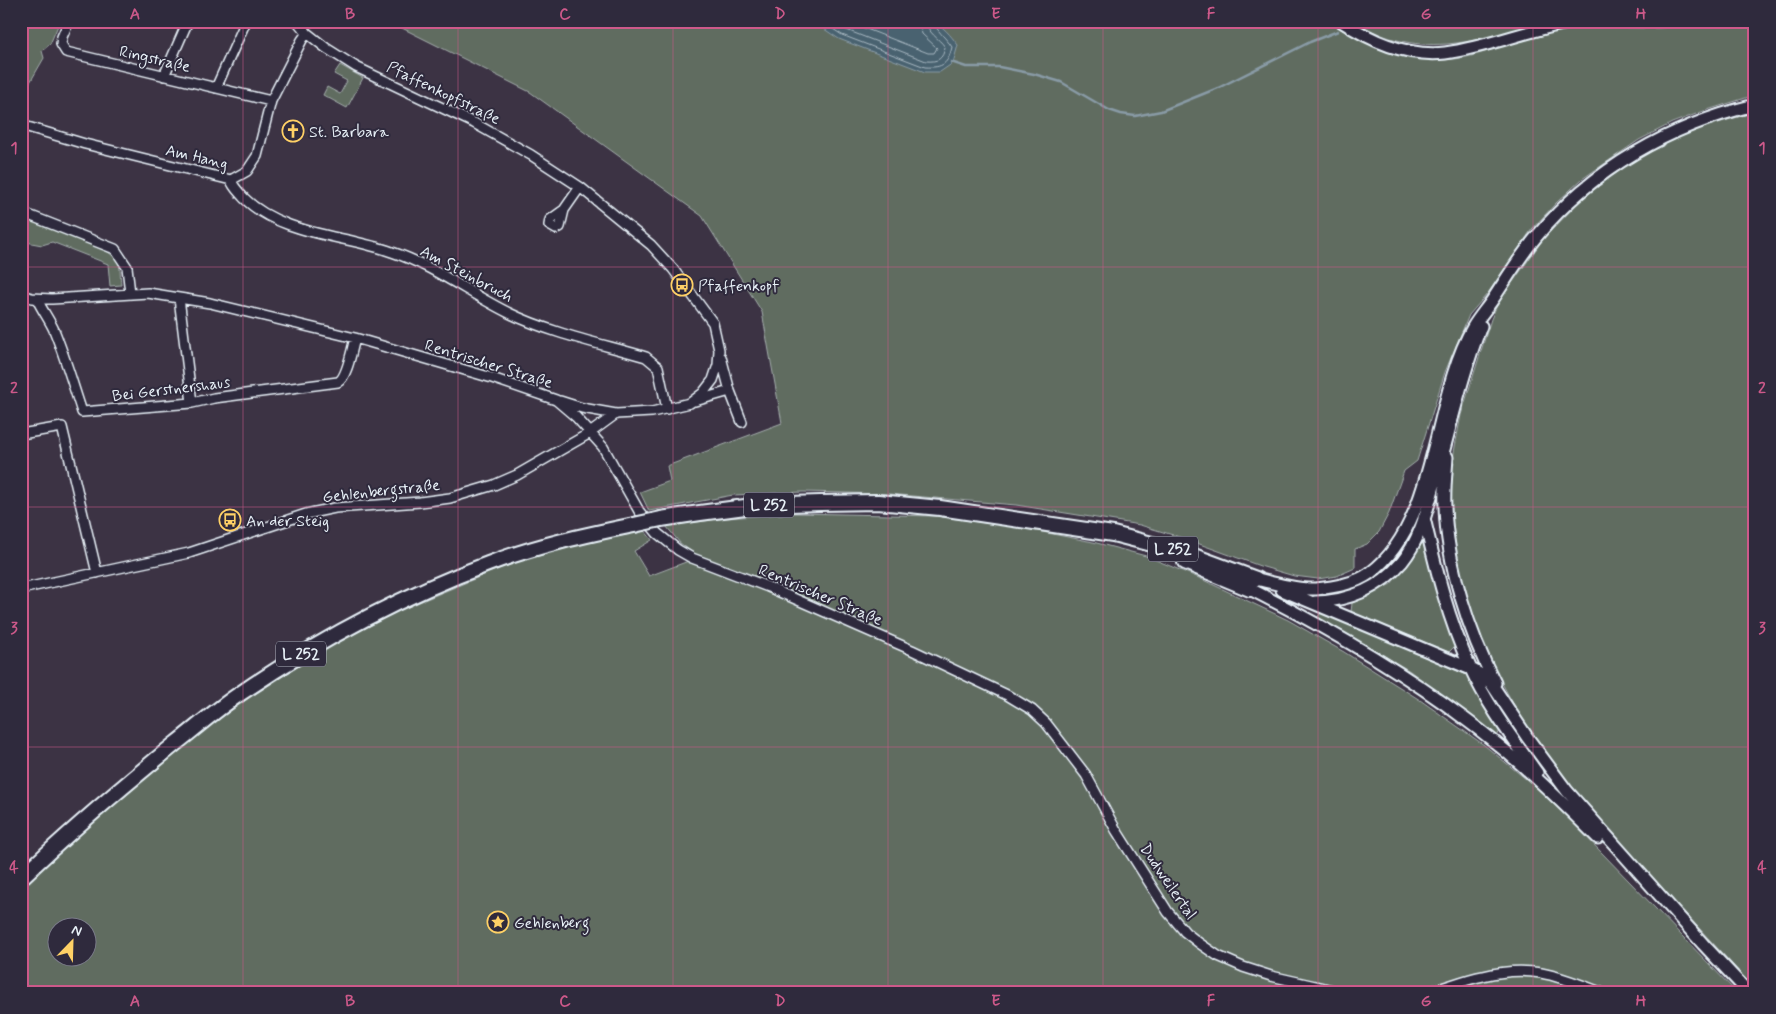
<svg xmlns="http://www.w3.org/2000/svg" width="1776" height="1014" viewBox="0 0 1776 1014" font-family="Mynerve,sans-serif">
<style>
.green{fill:#606c61;stroke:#a4aeac;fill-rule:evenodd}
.water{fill:#496270;stroke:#899ba6}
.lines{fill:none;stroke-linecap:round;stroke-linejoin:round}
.shore{stroke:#a8b8c2;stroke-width:1}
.stream{stroke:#899ba6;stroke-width:2.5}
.minor-casing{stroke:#e8f1f8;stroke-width:12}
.major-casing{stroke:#e8f1f8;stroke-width:15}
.highway-casing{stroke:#e8f1f8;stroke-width:18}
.minor{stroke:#2f2a3d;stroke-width:9}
.major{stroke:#2f2a3d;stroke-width:11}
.highway{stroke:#2f2a3d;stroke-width:14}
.highway-bridge-casing{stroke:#e8f1f8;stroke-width:18;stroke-linecap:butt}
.highway-bridge{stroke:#2f2a3d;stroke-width:14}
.grid{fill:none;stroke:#cd598a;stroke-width:1;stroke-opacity:0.55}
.labels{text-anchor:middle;stroke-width:4;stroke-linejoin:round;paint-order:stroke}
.shield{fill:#2f2a3d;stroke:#b0b5c0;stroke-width:1}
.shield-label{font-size:15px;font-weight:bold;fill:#e8f1f8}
.street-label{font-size:16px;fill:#e8f1f8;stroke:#2f2a3d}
.poi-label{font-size:16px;fill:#e8f1f8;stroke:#2f2a3d;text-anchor:start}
.neatline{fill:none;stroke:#cd598a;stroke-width:2}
.grid-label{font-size:16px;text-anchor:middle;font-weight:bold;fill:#cd598a}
</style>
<rect width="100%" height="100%" fill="#3c3344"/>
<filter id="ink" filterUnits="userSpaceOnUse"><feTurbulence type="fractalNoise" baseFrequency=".02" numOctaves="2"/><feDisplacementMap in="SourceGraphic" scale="10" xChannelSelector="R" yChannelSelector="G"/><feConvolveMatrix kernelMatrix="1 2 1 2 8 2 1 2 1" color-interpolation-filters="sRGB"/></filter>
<g filter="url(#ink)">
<path class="green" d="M 21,21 L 60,21 L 50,44 L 42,51 L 44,58 L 29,84 L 21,90 Z
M 392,21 L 1328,21 C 1371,49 1420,69 1471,56 C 1498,49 1524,37 1551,31 C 1583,25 1617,28 1649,28 C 1670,29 1689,23 1709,21 C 1724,20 1740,21 1755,21 L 1755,95 L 1704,111 L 1672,123 L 1639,140 L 1582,179 L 1556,203 L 1532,229 L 1488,293 L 1469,315 L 1445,372 L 1417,461 L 1404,471 L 1389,513 L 1379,532 L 1367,544 L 1355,549 L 1355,568 L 1337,576 L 1318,579 L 1294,576 L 1260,566 L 1183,538 L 1140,525 L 1016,505 L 889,494 L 803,492 L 733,495 L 649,511 L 640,492 L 670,481 L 667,466 L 782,423 L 762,312 L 702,216 L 530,92 L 400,27 Z
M 1355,21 L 1552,21 C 1482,38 1421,64 1355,21 Z
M 340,65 L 363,78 L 347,108 L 323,95 L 327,87 L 340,94 L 347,81 L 334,74 Z
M 1755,112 L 1755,989 L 1583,802 L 1543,750 L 1516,709 L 1485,652 L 1469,612 L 1460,576 L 1449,498 L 1454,452 L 1461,415 L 1491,319 L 1498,303 L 1544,238 L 1584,197 L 1629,164 L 1660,146 L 1694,130 Z
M 21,217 L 105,250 C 123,262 119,265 121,285 L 110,286 L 108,264 L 52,242 L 42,245 L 21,241 Z
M 795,513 L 936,516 L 1027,529 L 1093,542 L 1146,556 L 1199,578 L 1288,620 L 1344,652 L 1420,700 L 1484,745 L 1548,797 L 1737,993 L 21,993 L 21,886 L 145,776 L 201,732 L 249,698 L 327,648 L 398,611 L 510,564 L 577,545 L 645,531 L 652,540 L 634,551 L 649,576 L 699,557 L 680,543 L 666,526 L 727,518 ZM 58,926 L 88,926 L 88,956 L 58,956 Z
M 1425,539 L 1456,645 L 1449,652 L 1351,612 L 1352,603 L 1391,584 Z
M 1321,612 L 1467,675 L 1500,730 L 1497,737 L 1410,671 L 1318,617 Z"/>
<path class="water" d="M 812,21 L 931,21 C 944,26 950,35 958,45 L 953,63 L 940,72 L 925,72 L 839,39 Z"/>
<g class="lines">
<path class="shore" d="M 821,21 L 842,35 L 925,67 C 943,68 948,64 952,47 C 947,39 934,28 933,21
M 832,21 L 844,29 L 926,61 C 938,62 943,59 945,47 C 939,38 927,33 926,21
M 846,21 L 928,53 L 934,53 L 937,48 L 922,34 L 919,21"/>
<path class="stream" d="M 951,62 L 966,67 L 999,67 L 1034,74 L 1061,82 L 1109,110 L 1121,114 L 1135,116 L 1161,111 L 1218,88 L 1310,42 L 1338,31"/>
<g class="minor-casing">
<path id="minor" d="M 69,21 L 62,37 L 61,44 L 66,52 L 271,101
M 164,76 L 188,21
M 216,88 L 246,21
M 21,125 L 85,144 L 231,180 L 247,171 L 257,156 L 271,101 L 302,40 L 307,33
M 231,180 C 233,187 239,192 244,198 C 281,235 345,235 392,252 C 434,266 470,294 509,313 C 550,333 602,344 646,357 L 658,367 L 667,409
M 564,210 L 560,227 L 556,229 L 549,225 L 550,220 L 564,210 L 580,187
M 21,212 L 115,249 L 127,267 L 130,293
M 21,295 L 32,298 L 52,299 L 148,293 L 210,303 L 355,338 L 492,378 L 556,400 L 576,417 L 603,447 L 639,511 L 657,533 L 678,550 L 692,558 L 768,587 L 912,650 L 1007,695 L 1032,710 L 1046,723 L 1086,775 L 1116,830 L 1168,912 L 1185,932 L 1199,943 L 1218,956 L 1243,967 L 1271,976 L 1346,993
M 179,298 L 192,403
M 37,299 C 42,310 49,319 54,330 C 65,357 73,385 82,412 L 192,403 L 214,398 L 338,382 C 347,378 352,349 355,338
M 721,357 L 730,391 L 742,422
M 560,401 L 582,408 L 616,414
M 695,401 L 730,391
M 21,434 L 62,427 L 97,573
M 21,589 L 189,553 L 306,514 L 335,508 L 420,502 L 450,498 L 494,485 L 517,475 L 590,433 L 616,414 L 652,412 L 690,403 L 703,393 L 713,380 L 718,365 L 719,350 L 713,323 L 673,269 L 651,245 L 580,187 L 531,155 L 474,123 L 356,67 L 326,48 L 307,33 L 297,21
M 1423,993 C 1443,989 1462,980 1483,976 C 1532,964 1558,976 1603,993"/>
</g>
<g class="major-casing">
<path id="major" d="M 1341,21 C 1371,41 1408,57 1445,53 C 1491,47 1534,27 1579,21
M 1650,21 L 1651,21
M 1447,457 C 1446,474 1444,491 1445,507 C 1447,564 1469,633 1495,683
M 1424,518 C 1436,569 1448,619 1470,667 C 1487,705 1513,739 1537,773
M 1256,579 C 1275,583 1296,590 1316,589 C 1334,587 1355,584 1370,573 C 1438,523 1432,397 1473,327 C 1479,317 1487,308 1493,299 C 1507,278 1520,256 1537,236 C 1592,169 1671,125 1755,105
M 1250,589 C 1325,627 1398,668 1465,719 C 1513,754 1556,796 1598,838
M 1282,590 L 1471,669 L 1483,676 L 1491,683 L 1527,737 L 1567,791 L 1703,944 L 1749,993
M 1315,602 C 1349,601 1380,588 1402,562 C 1420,540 1427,510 1435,482 C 1450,430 1461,377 1481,326"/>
</g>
<g class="highway-casing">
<path id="highway" d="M 661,519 L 700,513 L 760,505 L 820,503 L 878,502 L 940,508 L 1113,534 L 1183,552 L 1256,579
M 1185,562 L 1250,589
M 21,878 C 70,831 122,787 175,744 C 197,727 218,708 241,693 C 318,641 401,596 488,564 C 535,546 585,535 634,525"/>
</g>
<use href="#minor" class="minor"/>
<use href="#major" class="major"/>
<use href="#highway" class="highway"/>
<g class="highway-bridge-casing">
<path id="highway-bridge" d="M 634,525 L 661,519"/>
</g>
<use href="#highway-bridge" class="highway-bridge"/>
</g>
</g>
<path class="grid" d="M 243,21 L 243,993M 458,21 L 458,993M 673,21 L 673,993M 888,21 L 888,993M 1103,21 L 1103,993M 1318,21 L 1318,993M 1533,21 L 1533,993M 21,267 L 1755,267M 21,507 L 1755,507M 21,747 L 1755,747"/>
<defs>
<g id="church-ring" transform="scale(1.125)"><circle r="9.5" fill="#2f2a3d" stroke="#ffd166" stroke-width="1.5"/><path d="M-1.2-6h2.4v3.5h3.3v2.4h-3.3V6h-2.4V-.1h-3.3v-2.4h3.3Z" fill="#ffd166"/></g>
<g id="bus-ring" transform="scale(1.125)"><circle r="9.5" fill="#2f2a3d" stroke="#ffd166" stroke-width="1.5"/><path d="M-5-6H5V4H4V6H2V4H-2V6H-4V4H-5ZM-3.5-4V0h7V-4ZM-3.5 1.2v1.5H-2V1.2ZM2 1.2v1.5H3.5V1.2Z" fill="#ffd166"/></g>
<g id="sight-ring" transform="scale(1.125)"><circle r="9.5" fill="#2f2a3d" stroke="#ffd166" stroke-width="1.5"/><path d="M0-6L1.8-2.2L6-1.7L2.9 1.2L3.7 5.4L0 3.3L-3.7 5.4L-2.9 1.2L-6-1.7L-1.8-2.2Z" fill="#ffd166"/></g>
</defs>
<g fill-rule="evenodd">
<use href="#church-ring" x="293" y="131"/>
<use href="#bus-ring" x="682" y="285"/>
<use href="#bus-ring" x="230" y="520"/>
<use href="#sight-ring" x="498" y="922"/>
</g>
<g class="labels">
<g class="shield">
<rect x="744" y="492.5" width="50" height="25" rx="4"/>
<rect x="1148" y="536.5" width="50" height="25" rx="4"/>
<rect x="276" y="641.5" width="50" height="25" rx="4"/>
</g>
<g class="shield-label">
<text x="769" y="510">L 252</text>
<text x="1173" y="554">L 252</text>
<text x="301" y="659">L 252</text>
</g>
<g class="street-label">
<text transform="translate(155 58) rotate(13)" y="6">Ringstraße</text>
<text transform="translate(444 92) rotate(26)" y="6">Pfaffenkopfstraße</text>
<text transform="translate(197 156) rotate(13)" y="6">Am Hang</text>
<text transform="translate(467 273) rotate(28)" y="6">Am Steinbruch</text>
<text transform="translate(489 363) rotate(17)" y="6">Rentrischer Straße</text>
<text transform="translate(171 388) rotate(-7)" y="6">Bei Gerstnershaus</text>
<text transform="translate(381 490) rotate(-6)" y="6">Gehlenbergstraße</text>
<text transform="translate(821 594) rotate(23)" y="6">Rentrischer Straße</text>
<text transform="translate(1169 881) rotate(56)" y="6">Dudweilertal</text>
</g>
<g class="poi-label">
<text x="309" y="137">St. Barbara</text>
<text x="698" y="291">Pfaffenkopf</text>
<text x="246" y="526">An der Steig</text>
<text x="514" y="928">Gehlenberg</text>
</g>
</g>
<rect width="1776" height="1014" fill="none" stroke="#2f2a3d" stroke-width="55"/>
<g transform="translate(72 942) rotate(23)"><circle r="24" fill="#2f2a3d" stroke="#797a88"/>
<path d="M0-4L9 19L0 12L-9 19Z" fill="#ffd166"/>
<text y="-8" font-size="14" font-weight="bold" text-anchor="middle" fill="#e8f1f8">N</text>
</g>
<rect x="28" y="28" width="1720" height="958" class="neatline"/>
<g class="grid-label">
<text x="135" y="19">A</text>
<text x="350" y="19">B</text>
<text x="565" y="19">C</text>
<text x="780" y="19">D</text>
<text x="996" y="19">E</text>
<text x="1211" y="19">F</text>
<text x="1426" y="19">G</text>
<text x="1641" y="19">H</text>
<text x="14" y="153">1</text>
<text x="1762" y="153">1</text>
<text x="14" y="393">2</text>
<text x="1762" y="393">2</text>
<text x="14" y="633">3</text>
<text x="1762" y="633">3</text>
<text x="14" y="872">4</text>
<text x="1762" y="872">4</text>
<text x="135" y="1006">A</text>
<text x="350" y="1006">B</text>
<text x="565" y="1006">C</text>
<text x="780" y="1006">D</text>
<text x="996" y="1006">E</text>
<text x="1211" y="1006">F</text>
<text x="1426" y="1006">G</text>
<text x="1641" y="1006">H</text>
</g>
</svg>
